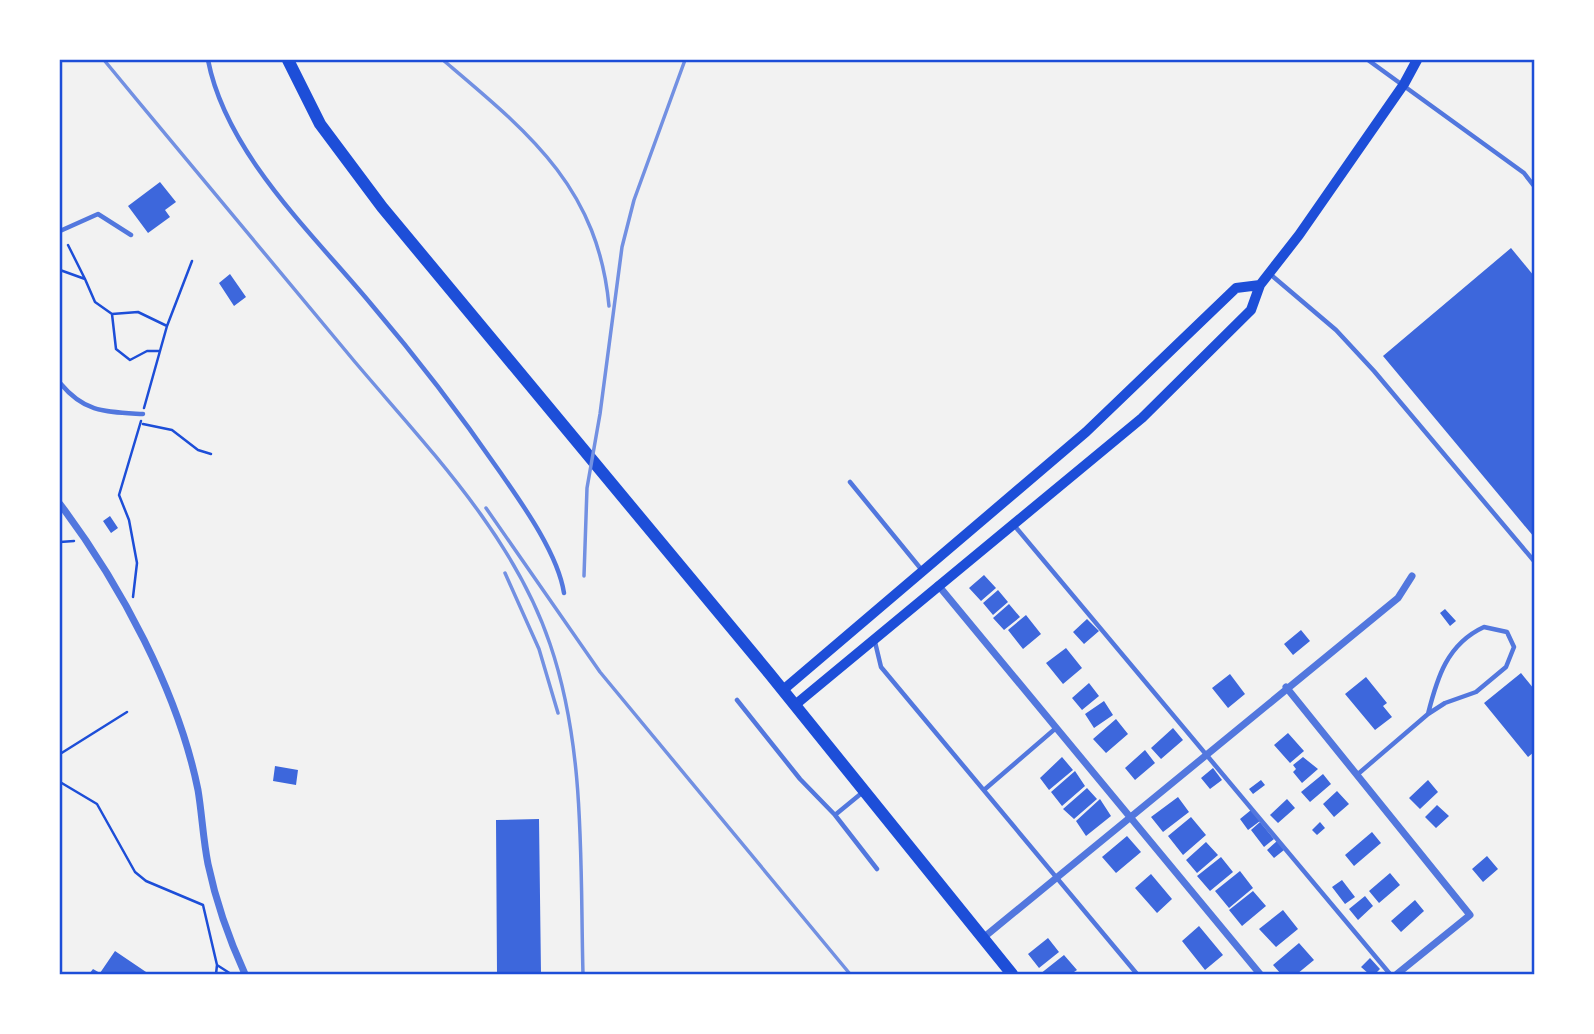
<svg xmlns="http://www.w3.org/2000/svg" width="1594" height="1034" viewBox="0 0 1594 1034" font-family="'Sofia Sans Condensed',sans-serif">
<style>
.building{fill:#3d67dc}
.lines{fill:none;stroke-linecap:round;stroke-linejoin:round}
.path{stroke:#1d4ed8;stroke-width:2.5}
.service{stroke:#5277de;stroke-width:4.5}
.minor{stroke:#5277de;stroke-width:7}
.secondary{stroke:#1d4ed8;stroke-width:10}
.primary{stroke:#1d4ed8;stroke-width:12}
.rail{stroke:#7290e2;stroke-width:3.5}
.neatline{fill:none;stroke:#1d4ed8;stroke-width:2.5}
</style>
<rect width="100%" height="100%" fill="#f2f2f2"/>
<path class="building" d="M 160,182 L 176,202 L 165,210 L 170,217 L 148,233 L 128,206 Z
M 1511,248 L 1534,276 L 1534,537 L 1383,356 Z
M 230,274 L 246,297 L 234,306 L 219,283 Z
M 110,516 L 118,528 L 111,533 L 103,521 Z
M 984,575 L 996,588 L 981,601 L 969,588 Z
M 998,590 L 1008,602 L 993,615 L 983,603 Z
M 1009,604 L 1020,617 L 1004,630 L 993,618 Z
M 1445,609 L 1456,621 L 1450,626 L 1440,613 Z
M 1026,615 L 1041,634 L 1023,649 L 1008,630 Z
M 1087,619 L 1099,631 L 1084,644 L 1073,632 Z
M 1301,630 L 1310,641 L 1293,655 L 1284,644 Z
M 1066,648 L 1082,668 L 1063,684 L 1046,663 Z
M 1521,673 L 1534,689 L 1534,752 L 1528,757 L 1484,703 Z
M 1230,674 L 1245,694 L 1228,708 L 1212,688 Z
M 1366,677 L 1387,703 L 1383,706 L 1392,717 L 1375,730 L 1345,694 Z
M 1089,683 L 1099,696 L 1082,710 L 1072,698 Z
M 1104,701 L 1113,715 L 1094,728 L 1085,714 Z
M 1116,719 L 1128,734 L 1106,753 L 1093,739 Z
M 1173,728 L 1183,740 L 1161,759 L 1151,748 Z
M 1288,733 L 1304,751 L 1290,763 L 1274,745 Z
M 1145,750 L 1155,763 L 1135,780 L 1125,768 Z
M 1062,757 L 1073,770 L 1049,790 L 1040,778 Z
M 1303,757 L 1318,769 L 1302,783 L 1293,772 L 1296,769 L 1293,765 Z
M 275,766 L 298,770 L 296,785 L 273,781 Z
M 1213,768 L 1222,780 L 1210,789 L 1201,778 Z
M 1075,771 L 1085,786 L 1062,806 L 1051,792 Z
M 1323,774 L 1331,784 L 1310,802 L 1301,792 Z
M 1261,780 L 1265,785 L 1253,794 L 1249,789 Z
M 1428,780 L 1438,792 L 1420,809 L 1409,798 Z
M 1087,788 L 1097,799 L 1074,819 L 1063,809 Z
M 1337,791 L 1349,804 L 1334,817 L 1323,804 Z
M 1178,797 L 1189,812 L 1163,832 L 1151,817 Z
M 1100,799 L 1111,816 L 1086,836 L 1076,821 Z
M 1287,799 L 1295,808 L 1278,823 L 1270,815 Z
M 1437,805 L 1449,816 L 1436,828 L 1425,817 Z
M 1251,810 L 1260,821 L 1248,830 L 1240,819 Z
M 1191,817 L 1206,835 L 1183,855 L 1168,836 Z
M 539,819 L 541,974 L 497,974 L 496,820 Z
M 1260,822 L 1274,839 L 1264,847 L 1251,830 Z
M 1320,822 L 1325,828 L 1317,835 L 1312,830 Z
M 1372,832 L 1381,843 L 1354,866 L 1345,855 Z
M 1127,836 L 1141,852 L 1116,873 L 1102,857 Z
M 1277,841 L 1284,850 L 1274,858 L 1267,850 Z
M 1206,842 L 1218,855 L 1197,873 L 1186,860 Z
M 1487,856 L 1498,869 L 1483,882 L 1472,869 Z
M 1221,857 L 1233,872 L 1210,891 L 1197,876 Z
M 1240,871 L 1253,888 L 1229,908 L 1215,891 Z
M 1390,873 L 1400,885 L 1379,903 L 1369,891 Z
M 1151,874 L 1172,899 L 1157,913 L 1135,888 Z
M 1342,880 L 1355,897 L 1345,904 L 1332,887 Z
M 1253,891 L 1266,906 L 1242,926 L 1229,910 Z
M 1365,896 L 1373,906 L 1358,920 L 1349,909 Z
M 1415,900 L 1424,911 L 1401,932 L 1391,921 Z
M 1283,910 L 1298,929 L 1276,947 L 1259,929 Z
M 1199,926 L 1223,955 L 1205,970 L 1182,941 Z
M 1048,938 L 1059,952 L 1039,968 L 1028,954 Z
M 1299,943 L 1314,960 L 1297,974 L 1281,974 L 1273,965 Z
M 115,951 L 149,974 L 89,974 L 93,969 L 100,973 Z
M 1064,955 L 1077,970 L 1071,974 L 1040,974 Z
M 1370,958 L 1380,969 L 1375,974 L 1369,974 L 1361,967 Z"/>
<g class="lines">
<path class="path" d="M 60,270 L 85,279 L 68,245
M 85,279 L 95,302 L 112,314 L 138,312 L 167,326
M 112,314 L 116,349 L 130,360 L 147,351 L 160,351
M 144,408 L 167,326 L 192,261
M 143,424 L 172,430 L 198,450 L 211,454
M 60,542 L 74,541
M 133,597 L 137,563 L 129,520 L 119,495 L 141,421
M 60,754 L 127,712
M 60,782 L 97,804 L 135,872 L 146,881 L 203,905 L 217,965 L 231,974
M 216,974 L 217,965"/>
<path class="service" d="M 208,60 C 226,153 312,233 371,304 C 417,358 460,414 500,472 C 523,505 558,554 564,593
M 1368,60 L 1524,173 L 1534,186
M 60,231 L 98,214 L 131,235
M 1270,274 L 1336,330 L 1374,371 L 1534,561
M 60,383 C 85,413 105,412 143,414
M 850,482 L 921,569
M 1013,524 L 1390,974
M 875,642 L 881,667 L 1137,974
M 737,700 L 800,779 L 835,815
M 1358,774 L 1428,714 L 1445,703 L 1476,692 L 1506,667 L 1514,647 L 1507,632 L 1484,627 C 1447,644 1437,678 1428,714
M 984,790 L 1056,728
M 863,792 L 835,815 L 877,869"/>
<path class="minor" d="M 60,504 C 120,584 178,691 198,790 C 202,814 203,839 208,864 C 216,902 229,939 245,974
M 938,585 L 1260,974
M 1286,687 L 1470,915 L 1397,974
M 983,938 L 1398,598 L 1412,576"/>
<path class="secondary" d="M 783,690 L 1086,432 L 1236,288 L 1260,285
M 795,705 L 1142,418 L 1251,310 L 1260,285 L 1299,235 L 1404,84 L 1417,60"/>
<path class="primary" d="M 288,60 L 320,124 L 382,207 L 769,673 L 1012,974"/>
<path class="rail" d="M 104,60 C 187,161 271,261 355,362 C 427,447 514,536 550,644 C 586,749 580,865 583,974
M 443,60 C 528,132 598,187 609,306
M 486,508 L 600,672 L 850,974
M 505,573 L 539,649 L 558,713
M 584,576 L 587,488 L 600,414 L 622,247 L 634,200 L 685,60"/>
</g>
<rect width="1594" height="1034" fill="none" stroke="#ffffff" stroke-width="122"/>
<rect x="61" y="61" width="1472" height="912" class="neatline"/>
</svg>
